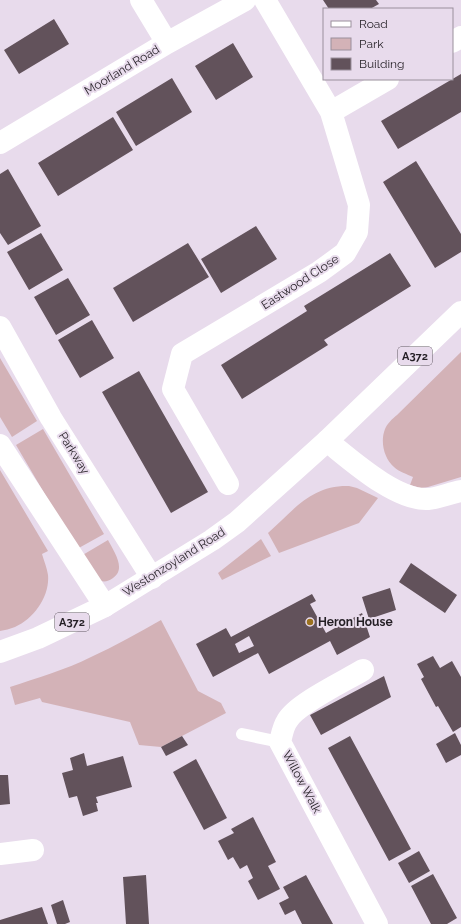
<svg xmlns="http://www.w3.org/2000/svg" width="461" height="924" viewBox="0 0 461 924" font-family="Raleway,sans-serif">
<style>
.green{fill:#d3b2b7}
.building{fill:#62525b;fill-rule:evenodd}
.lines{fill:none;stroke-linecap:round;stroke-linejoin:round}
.lane{stroke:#fff;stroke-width:12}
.street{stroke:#fff;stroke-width:22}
.primary{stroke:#fff;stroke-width:22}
.poi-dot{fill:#9b721f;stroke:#e8dbec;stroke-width:1.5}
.labels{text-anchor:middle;stroke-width:4;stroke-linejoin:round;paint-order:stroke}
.shield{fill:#e8dbec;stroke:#5f5761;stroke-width:1}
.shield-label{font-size:11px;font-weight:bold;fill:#241f25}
.street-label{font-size:12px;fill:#241f25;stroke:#e8dbec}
.poi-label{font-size:12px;font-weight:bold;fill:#241f25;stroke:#e8dbec;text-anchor:start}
</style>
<rect width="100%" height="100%" fill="#e8dbec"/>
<path class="green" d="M 461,352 L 461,477 L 428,487 L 421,488 L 410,485 L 413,477 C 407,474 399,472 394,467 C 384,458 380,442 385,429 C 387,424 392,419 397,415 Z
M 0,358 L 37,421 L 12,437 L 0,417 Z
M 43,429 L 104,534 L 77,549 L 16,445 Z
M 0,470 L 48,551 L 42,554 C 44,561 47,568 48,575 C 50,596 34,619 15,627 C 10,629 5,630 0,631 Z
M 349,486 L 357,488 L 378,498 L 359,523 L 279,553 L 268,533 C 294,510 311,485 349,486 Z
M 261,539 L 271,556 L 222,580 L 218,573 Z
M 108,540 C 113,550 127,569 113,578 C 109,581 105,582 101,581 L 81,556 Z
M 161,620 L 198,691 L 221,703 L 226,713 L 161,747 L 139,745 L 130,722 L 42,702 L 40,698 L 15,705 L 10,687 C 37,678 65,670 91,657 C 115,646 138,633 161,620 Z"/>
<path class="building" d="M 323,0 L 376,0 L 379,4 L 370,9 L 329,9 Z
M 54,19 L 69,44 L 19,74 L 4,50 Z
M 233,43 L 253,77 L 216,100 L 195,66 Z
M 461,74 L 461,112 L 398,149 L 381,121 Z
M 172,78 L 192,112 L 136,146 L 116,112 Z
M 113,117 L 133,150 L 58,196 L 38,163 Z
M 416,161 L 461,234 L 461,252 L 435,268 L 383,182 Z
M 8,169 L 41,226 L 8,245 L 0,233 L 0,174 Z
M 256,226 L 277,259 L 221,293 L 201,259 Z
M 41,233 L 63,270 L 29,290 L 7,252 Z
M 188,243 L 209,277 L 133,322 L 113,288 Z
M 390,253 L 411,286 L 324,340 L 328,345 L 242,399 L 221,365 L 307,311 L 304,306 Z
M 68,278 L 90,315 L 56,335 L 34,297 Z
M 92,320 L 114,358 L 80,378 L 58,340 Z
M 139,371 L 208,492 L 171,513 L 102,392 Z
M 411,563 L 457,595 L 445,613 L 399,582 Z
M 390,588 L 396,610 L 369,619 L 362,597 Z
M 312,594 L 316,601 L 310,604 L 326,633 L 362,613 L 370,637 L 337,655 L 330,641 L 269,674 L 258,653 L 213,677 L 196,644 L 226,628 L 231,637 ZM 249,636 L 254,646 L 239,653 L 235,644 Z
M 433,656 L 440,668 L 452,661 L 461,677 L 461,727 L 453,732 L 438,706 L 436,707 L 421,679 L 424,677 L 417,664 Z
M 384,676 L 391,697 L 321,735 L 310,715 Z
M 455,733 L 461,745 L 461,755 L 446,763 L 436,744 Z
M 182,736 L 188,745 L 166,756 L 161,747 Z
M 350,736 L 411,849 L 389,861 L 328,748 Z
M 84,753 L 87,766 L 123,756 L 132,787 L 96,797 L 98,803 L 96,803 L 98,811 L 83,816 L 77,796 L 69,798 L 62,773 L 73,770 L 70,758 Z
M 196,759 L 227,818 L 204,830 L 173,772 Z
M 0,775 L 8,775 L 10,804 L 0,805 Z
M 253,817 L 276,862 L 268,866 L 280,889 L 258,900 L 248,881 L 253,878 L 247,865 L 240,869 L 233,857 L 228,860 L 218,841 L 234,833 L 231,829 Z
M 419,851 L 430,871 L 409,883 L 398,863 Z
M 433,874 L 457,918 L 447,924 L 431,924 L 411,886 Z
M 146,875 L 149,924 L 126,924 L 123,877 Z
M 306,875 L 318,897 L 333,924 L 302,924 L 295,910 L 285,915 L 279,903 L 289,898 L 283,887 Z
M 63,900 L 70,922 L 65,924 L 57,924 L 51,905 Z
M 42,907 L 48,924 L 0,924 L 0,920 Z"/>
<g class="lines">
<path class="lane" d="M 242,734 L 280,742"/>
<path class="street" d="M 141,0 L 167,43
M 452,42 L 461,37
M 331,112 L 388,79
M 0,143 L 167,43 L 245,0
M 0,327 L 51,418 L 152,578
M 327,441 C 351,460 396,501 428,499 C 439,498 450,493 461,491
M 0,445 L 105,606
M 228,484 L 173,389 L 182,354 L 319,272 L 345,253 L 357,232 L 359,205 L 331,112 L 265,0
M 363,670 C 345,681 296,704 287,721 C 283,727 282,734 280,742 L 377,924
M 0,854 L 33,850"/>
<path class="primary" d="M 0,652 L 38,638 L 105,606 L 212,540 L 237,522 L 327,441 L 461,312"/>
</g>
<circle class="poi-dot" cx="310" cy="622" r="4"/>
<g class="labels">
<g class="shield">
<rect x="398" y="347" width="34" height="18" rx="3"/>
<rect x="55" y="613" width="34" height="18" rx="3"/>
</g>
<g class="shield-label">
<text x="415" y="360">A372</text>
<text x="72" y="626">A372</text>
</g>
<g class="street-label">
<text transform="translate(122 70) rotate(-31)" y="4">Moorland Road</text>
<text transform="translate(300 282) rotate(-33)" y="4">Eastwood Close</text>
<text transform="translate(74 453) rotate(58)" y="4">Parkway</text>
<text transform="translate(174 562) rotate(-32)" y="4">Westonzoyland Road</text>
<text transform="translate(302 782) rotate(62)" y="4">Willow Walk</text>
</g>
<g class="poi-label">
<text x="318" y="626">Heron House</text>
</g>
</g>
<rect x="323" y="8" width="130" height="72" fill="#e8dbec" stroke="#9a909c"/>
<rect x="331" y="21" width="20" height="6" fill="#ffffff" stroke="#9a909c"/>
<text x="359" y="28" font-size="12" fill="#241f25">Road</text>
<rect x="331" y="38" width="20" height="12" fill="#d3b2b7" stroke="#9a909c"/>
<text x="359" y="48" font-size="12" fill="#241f25">Park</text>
<rect x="331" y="58" width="20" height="12" fill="#62525b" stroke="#9a909c"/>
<text x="359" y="68" font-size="12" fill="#241f25">Building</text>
</svg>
